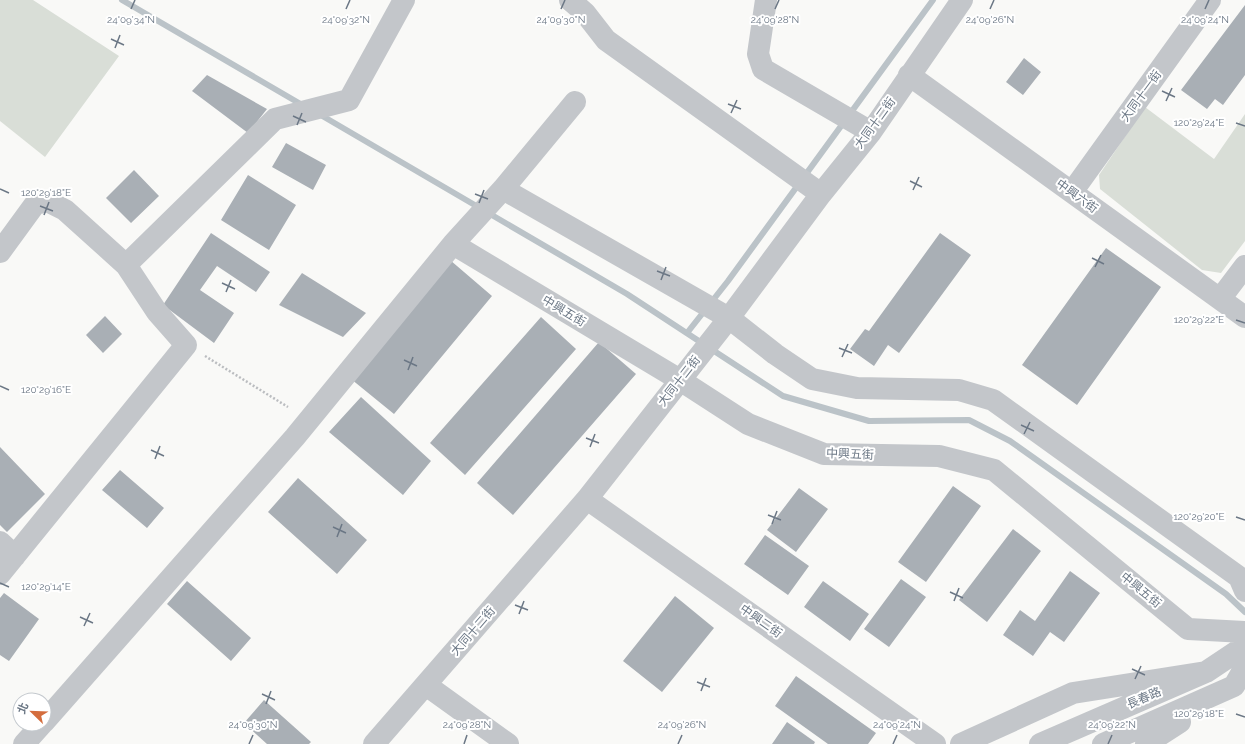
<svg xmlns="http://www.w3.org/2000/svg" width="1245" height="744" viewBox="0 0 1245 744" font-family="Raleway,'Noto Sans TC',sans-serif">
<style>
.green{fill:#d9ded7}
.lines{fill:none;stroke-linecap:round;stroke-linejoin:round}
.stream{stroke:#bbc3c8;stroke-width:6}
.building{fill:#a9afb5}
.path{stroke:#bbbdc0;stroke-width:2.5;stroke-dasharray:2 2;stroke-linecap:butt}
.minor{stroke:#c3c6ca;stroke-width:22}
.ticks{fill:none;stroke:#6b7785;stroke-width:1.5}
.labels{text-anchor:middle;stroke-width:4;stroke-linejoin:round;paint-order:stroke}
.street-label{font-size:12px;fill:#6b7785;stroke:#fff}
.ticks-label{font-size:10px;text-anchor:middle;fill:#6b7785;stroke:#fff;stroke-width:4;stroke-linejoin:round;paint-order:stroke}
</style>
<rect width="100%" height="100%" fill="#f9f9f7"/>
<path class="green" d="M 0,0 L 33,0 L 119,56 L 45,157 L 0,121 Z
M 1145,107 L 1214,159 L 1245,114 L 1245,241 L 1221,273 L 1202,270 L 1100,189 L 1099,175 Z"/>
<g class="lines">
<path class="stream" d="M 122,0 L 304,106
M 319,114 L 627,294 L 783,396 L 869,421 L 969,420 L 1010,441 L 1226,594 L 1245,612
M 687,333 L 728,281 L 933,0"/>
</g>
<path class="building" d="M 1245,5 L 1245,75 L 1223,105 L 1215,99 L 1207,109 L 1181,90 Z
M 1024,58 L 1041,72 L 1023,95 L 1006,82 Z
M 207,75 L 267,109 L 248,133 L 192,91 Z
M 286,143 L 326,165 L 313,190 L 272,167 Z
M 134,170 L 159,196 L 131,223 L 106,198 Z
M 248,175 L 296,205 L 269,250 L 221,220 Z
M 211,233 L 270,272 L 256,292 L 217,266 L 200,290 L 234,313 L 214,343 L 163,305 Z
M 940,233 L 971,255 L 899,353 L 888,345 L 874,366 L 850,349 L 865,329 L 869,331 Z
M 1106,248 L 1161,287 L 1077,405 L 1022,365 Z
M 450,260 L 492,296 L 394,414 L 351,379 Z
M 302,273 L 366,313 L 343,337 L 279,305 Z
M 105,316 L 122,334 L 103,353 L 86,335 Z
M 541,317 L 576,349 L 465,475 L 430,443 Z
M 599,342 L 636,374 L 513,515 L 477,483 Z
M 361,397 L 431,461 L 403,495 L 329,432 Z
M 0,447 L 45,494 L 7,532 L 0,525 Z
M 120,470 L 164,508 L 147,528 L 102,490 Z
M 298,478 L 367,540 L 337,574 L 268,512 Z
M 953,486 L 981,506 L 926,582 L 898,562 Z
M 799,488 L 828,509 L 796,552 L 767,530 Z
M 1013,529 L 1041,551 L 987,622 L 959,600 Z
M 765,535 L 809,566 L 788,595 L 744,564 Z
M 1070,571 L 1100,593 L 1064,642 L 1050,632 L 1033,656 L 1003,635 L 1020,610 L 1035,621 Z
M 901,579 L 926,597 L 889,647 L 864,629 Z
M 187,581 L 251,638 L 231,661 L 167,604 Z
M 823,581 L 869,614 L 850,641 L 804,607 Z
M 4,593 L 39,619 L 9,661 L 0,655 L 0,598 Z
M 675,596 L 714,628 L 662,692 L 623,661 Z
M 796,676 L 876,733 L 868,744 L 828,744 L 775,706 Z
M 264,700 L 311,742 L 309,744 L 267,744 L 244,723 Z
M 787,722 L 815,742 L 814,744 L 772,744 Z"/>
<g class="lines">
<path class="path" d="M 205,356 L 288,407"/>
<path class="minor" d="M 570,0 L 585,13 L 606,40 L 821,194
M 766,0 L 758,54 L 763,69 L 871,132
M 909,75 L 1245,317
M 503,189 L 729,318 L 775,354 L 812,379 L 857,388 L 959,390 L 993,400 L 1239,577 L 1245,591
M 1072,192 L 1210,0
M 453,244 L 680,380 L 748,424 L 824,454 L 939,456 L 994,470 L 1188,629 L 1245,632
M 0,252 L 35,204 L 47,201 L 65,210 L 126,265 L 157,312 L 186,345 L 0,574
M 126,265 L 275,119 L 349,100 L 404,0
M 1220,299 L 1245,266
M 587,499 L 935,744
M 0,542 L 15,556
M 426,685 L 508,744
M 44,722 L 295,437 L 453,244 L 503,189 L 575,102
M 24,744 L 42,724
M 374,744 L 587,499 L 729,318 L 821,194 L 871,132 L 962,0
M 961,744 L 1073,693 L 1206,672
M 1040,744 L 1206,672 L 1245,646
M 1103,744 L 1234,686 L 1245,667
M 1146,744 L 1180,722"/>
</g>
<path class="ticks" d="M 131,9 L 135,0M 346,9 L 350,0M 561,9 L 565,0M 775,9 L 779,0M 990,9 L 994,0M 1205,9 L 1209,0M 111,39 L 124,45M 115,48 L 120,35M 1162,91 L 1175,97M 1166,101 L 1172,88M 728,104 L 741,109M 731,113 L 737,100M 293,116 L 306,122M 1236,123 L 1245,126M 297,125 L 302,113M 910,181 L 922,187M 0,189 L 9,193M 913,190 L 919,177M 475,194 L 488,199M 479,203 L 484,190M 40,206 L 53,211M 44,215 L 49,202M 1092,258 L 1104,264M 1095,267 L 1101,255M 657,271 L 670,276M 661,280 L 666,267M 222,283 L 235,289M 226,292 L 231,280M 1236,320 L 1245,323M 839,348 L 852,353M 842,357 L 848,344M 404,360 L 417,366M 408,370 L 413,357M 0,386 L 9,390M 1021,425 L 1034,431M 1024,434 L 1030,422M 586,438 L 599,443M 590,447 L 595,434M 151,450 L 164,456M 155,459 L 160,446M 768,515 L 781,520M 1236,517 L 1245,520M 772,524 L 777,511M 333,527 L 346,533M 337,537 L 342,524M 0,583 L 9,587M 950,592 L 963,598M 954,601 L 959,588M 515,605 L 528,610M 519,614 L 524,601M 80,617 L 93,623M 84,626 L 90,613M 1132,669 L 1145,675M 1135,679 L 1141,666M 697,682 L 710,687M 701,691 L 706,678M 262,694 L 275,700M 266,704 L 271,691M 1236,714 L 1245,717M 249,744 L 253,735M 464,744 L 467,735M 678,744 L 682,735M 893,744 L 897,735M 1108,744 L 1112,735"/>
<g class="labels">
<g class="street-label">
<text transform="translate(1141 96) rotate(-54)" y="4">大同十一街</text>
<text transform="translate(875 123) rotate(-54)" y="4">大同十二街</text>
<text transform="translate(1077 196) rotate(36)" y="4">中興六街</text>
<text transform="translate(564 311) rotate(31)" y="4">中興五街</text>
<text transform="translate(679 381) rotate(-52)" y="4">大同十二街</text>
<text transform="translate(850 454) rotate(2)" y="4">中興五街</text>
<text transform="translate(1141 590) rotate(39)" y="4">中興五街</text>
<text transform="translate(761 621) rotate(35)" y="4">中興二街</text>
<text transform="translate(473 631) rotate(-49)" y="4">大同十二街</text>
<text transform="translate(1144 698) rotate(-23)" y="4">長春路</text>
</g>
</g>
<g class="ticks-label">
<text x="131" y="23">24°09'34"N</text>
<text x="346" y="23">24°09'32"N</text>
<text x="561" y="23">24°09'30"N</text>
<text x="775" y="23">24°09'28"N</text>
<text x="990" y="23">24°09'26"N</text>
<text x="1205" y="23">24°09'24"N</text>
<text x="1199" y="126">120°29'24"E</text>
<text x="46" y="196">120°29'18"E</text>
<text x="1199" y="323">120°29'22"E</text>
<text x="46" y="393">120°29'16"E</text>
<text x="1199" y="520">120°29'20"E</text>
<text x="46" y="590">120°29'14"E</text>
<text x="1199" y="717">120°29'18"E</text>
<text x="253" y="728">24°09'30"N</text>
<text x="467" y="728">24°09'28"N</text>
<text x="682" y="728">24°09'26"N</text>
<text x="897" y="728">24°09'24"N</text>
<text x="1112" y="728">24°09'22"N</text>
</g>
<g transform="translate(32 712) rotate(293)"><circle r="19" fill="#ffffff" stroke="#c4c9ce"/>
<path d="M0-3L7 15L0 10L-7 15Z" fill="#d46d3d"/>
<text y="-6" font-size="11" font-weight="bold" text-anchor="middle" fill="#6b7785">北</text>
</g>
</svg>
